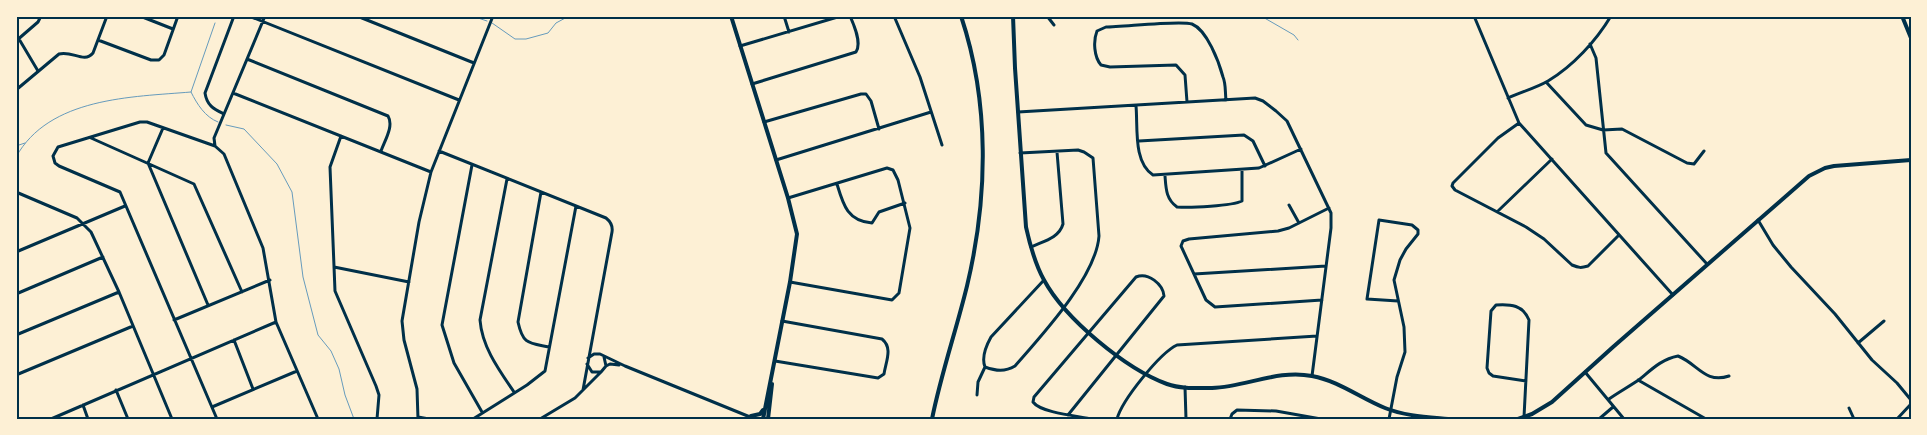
<svg xmlns="http://www.w3.org/2000/svg" width="1927" height="435" viewBox="0 0 1927 435" font-family="Cabin,sans-serif">
<style>
.lines{fill:none;stroke-linecap:round;stroke-linejoin:round}
.stream{stroke:#669bbc;stroke-width:1}
.minor{stroke:#003049;stroke-width:3}
.tertiary{stroke:#003049;stroke-width:4}
.secondary{stroke:#003049;stroke-width:4}
.neatline{fill:none;stroke:#003049;stroke-width:2}
</style>
<rect width="100%" height="100%" fill="#fdf0d5"/>
<g class="lines">
<path class="stream" d="M 472,16 L 487,21
M 1261,16 L 1294,35 L 1298,40
M 215,23 L 191,92 C 197,104 205,117 218,122
M 492,23 L 515,39 L 526,39 L 548,33 L 556,23 L 569,16
M 226,125 L 244,129 L 277,164 L 292,192 L 303,277 L 318,335 L 331,351 L 339,369 L 345,395 L 354,419
M 16,146 L 25,143
M 16,157 C 49,97 132,97 191,92"/>
<path class="minor" d="M 140,16 L 173,29
M 249,16 L 459,100
M 357,16 L 474,63
M 784,16 L 789,32
M 894,16 L 920,77 L 942,145
M 1047,16 L 1054,25
M 1474,16 L 1519,123 L 1673,295
M 19,39 L 38,71
M 98,40 L 151,60 L 159,60 L 164,55 L 178,16
M 16,41 L 38,22 L 41,16
M 1590,44 L 1596,58 L 1606,153 L 1707,264
M 740,46 L 841,16
M 247,59 L 388,116 C 394,126 385,140 381,151
M 1546,82 L 1586,125 L 1603,130 L 1622,129 L 1687,163 L 1694,164 L 1704,151
M 752,84 L 856,52 C 862,43 854,25 850,16
M 16,90 L 59,54 C 72,50 84,64 93,53 L 107,16
M 233,93 L 431,172
M 1508,98 C 1521,92 1536,88 1548,81 C 1573,66 1596,41 1611,16
M 1187,102 L 1185,75 L 1176,65 L 1110,67 L 1101,65 C 1094,57 1093,41 1097,31 L 1106,27 C 1123,27 1180,20 1192,24 C 1207,30 1219,62 1223,77 C 1226,84 1225,92 1226,100
M 1136,106 C 1138,127 1133,162 1153,175 L 1259,168 L 1301,149
M 1018,112 L 1255,98 L 1263,101 L 1276,111 L 1287,121 L 1331,213 L 1331,228 L 1312,376
M 224,114 C 214,109 207,106 205,93 L 234,16
M 764,122 L 861,94 L 866,94 L 871,101 L 879,129
M 1519,123 L 1498,138 L 1453,183 L 1452,186 L 1455,190 L 1526,227 L 1544,239 L 1572,265 C 1579,268 1581,268 1588,266 L 1619,235
M 163,128 L 148,163 L 208,305
M 341,136 L 330,167 L 335,291 L 376,386 L 379,395 L 377,419
M 91,138 L 194,184 L 242,292
M 1139,141 L 1244,135 L 1253,141 L 1265,166
M 215,146 L 214,138 L 265,16
M 439,151 L 606,218 C 611,222 613,226 612,232 L 583,390
M 1020,153 L 1078,150 L 1084,152 L 1093,158 L 1099,236 C 1096,277 1042,335 1015,366 C 1005,372 996,371 985,367 C 981,357 986,346 991,337 L 1044,280
M 776,160 L 931,112
M 472,165 L 442,325 L 454,363 L 482,412
M 1165,176 C 1166,189 1166,199 1177,207 C 1190,208 1232,206 1242,201 L 1242,170
M 507,179 L 480,320 C 482,347 499,370 514,392
M 837,184 C 843,204 847,221 872,223 L 879,212 L 905,203
M 16,192 L 77,218 L 91,232 L 119,292 L 172,419
M 541,192 L 518,322 C 523,345 529,343 549,347
M 788,198 L 887,168 L 893,170 L 898,180 L 910,228 L 899,293 L 892,300 L 790,282
M 1289,205 L 1299,223
M 1498,211 L 1552,159
M 1758,220 L 1773,245 L 1791,267 L 1835,314 L 1872,360 L 1897,383 L 1911,400
M 1031,247 C 1044,241 1059,238 1063,224 L 1057,152
M 16,252 L 125,206
M 334,267 L 409,282
M 1194,274 L 1326,266
M 16,294 L 103,257
M 1322,300 L 1215,307 L 1206,300 L 1181,246 L 1183,241 L 1189,239 L 1278,231 L 1289,228 L 1329,208
M 174,320 L 270,280
M 16,335 L 119,292
M 234,340 L 253,389
M 1858,343 L 1884,321
M 588,358 L 594,354 L 600,354 L 625,366 L 755,419
M 775,361 L 878,378 L 884,374 C 886,361 893,348 882,339 L 782,321
M 587,364 L 592,372 L 601,372 L 606,366 L 604,357
M 606,366 L 610,364 L 619,365
M 1585,372 L 1624,419
M 16,375 L 133,326
M 1638,380 L 1706,419
M 1185,387 L 1186,419
M 116,390 L 128,419
M 977,395 L 978,382 L 985,367
M 1609,399 C 1619,392 1630,386 1640,379 C 1652,369 1662,359 1678,356 C 1698,364 1705,384 1729,376
M 83,405 L 88,419
M 212,407 L 297,371
M 1849,408 L 1854,419
M 1068,415 L 1164,296 C 1163,284 1148,272 1136,277 L 1034,397 L 1033,402 C 1041,413 1078,416 1092,419
M 418,417 L 429,419
M 1524,417 L 1529,320 C 1523,305 1511,304 1496,305 L 1491,311 L 1487,368 L 1489,373 L 1493,376 L 1526,381
M 51,419 L 276,322
M 217,419 L 120,192 L 59,166 L 55,163 L 53,156 L 58,147 L 140,122 L 147,122 L 215,146 L 224,154 L 263,248 L 276,322 L 318,419
M 418,419 L 417,389 L 404,340 L 402,321 L 419,222 L 431,172 L 493,16
M 473,419 L 527,385 L 545,371 L 576,206
M 540,419 L 575,398 L 601,372
M 1117,419 C 1122,400 1160,353 1177,345 L 1317,336
M 1230,419 L 1232,414 L 1237,410 L 1276,411 L 1321,419
M 1389,419 L 1397,377 L 1405,352 L 1404,327 L 1394,280 L 1400,260 L 1406,249 L 1418,234 L 1418,230 L 1412,225 L 1379,220 L 1367,299 L 1398,301
M 1599,419 L 1613,407
M 1897,419 L 1911,404"/>
<path class="tertiary" d="M 731,16 L 788,198 L 797,234 L 790,282 L 763,419
M 1013,16 L 1015,68 L 1026,227 C 1030,245 1035,264 1044,280 C 1065,319 1126,369 1167,384 C 1181,389 1197,388 1212,388 C 1246,387 1278,369 1312,376 C 1339,381 1360,398 1385,408 C 1405,416 1427,417 1448,419
M 1902,16 L 1911,38
M 751,416 L 760,414 L 763,410
M 768,419 L 772,384
M 1518,419 L 1532,414 L 1552,402 L 1613,347 L 1809,176 L 1825,168 L 1834,166 L 1911,160"/>
<path class="secondary" d="M 932,419 C 941,374 956,331 967,286 C 988,198 990,103 961,16"/>
</g>
<rect width="1927" height="435" fill="none" stroke="#fdf0d5" stroke-width="35"/>
<rect x="18" y="18" width="1892" height="400" class="neatline"/>
</svg>
